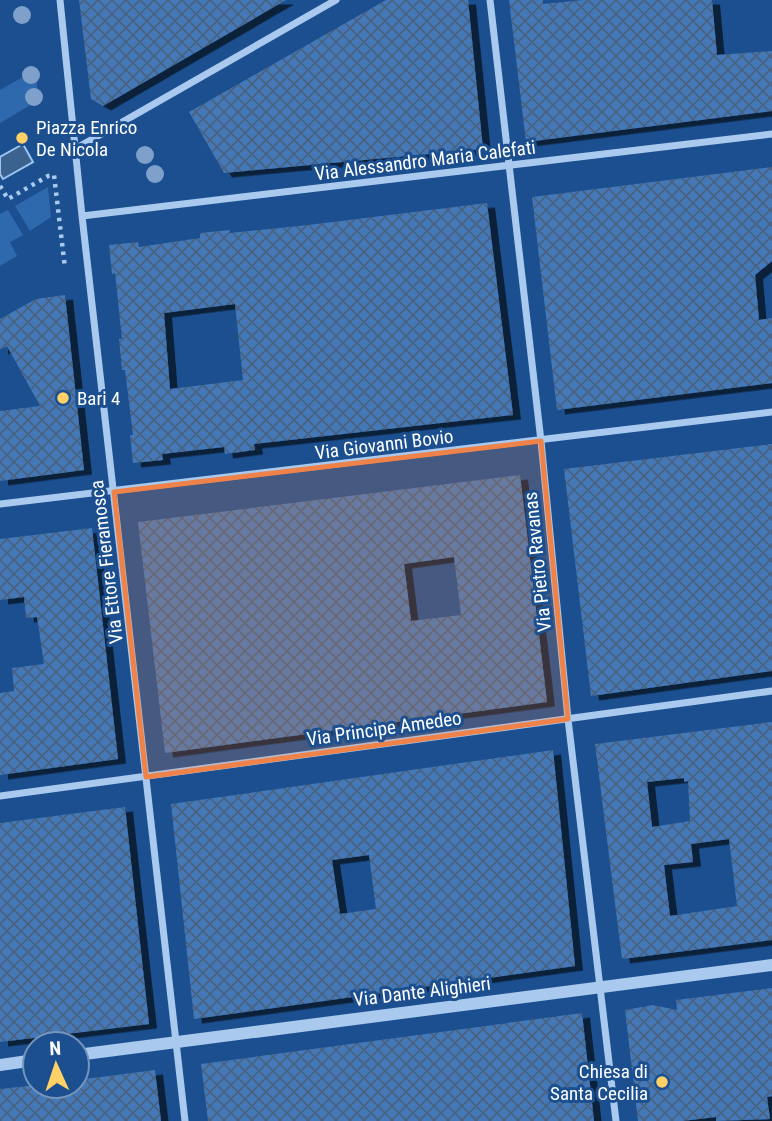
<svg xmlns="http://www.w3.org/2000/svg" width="772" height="1121" viewBox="0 0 772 1121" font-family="'Roboto Condensed',sans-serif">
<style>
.green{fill:#2e69ad}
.water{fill:#3c6290;stroke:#9cc4f0;stroke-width:2}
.building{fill:url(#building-cross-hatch);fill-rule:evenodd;filter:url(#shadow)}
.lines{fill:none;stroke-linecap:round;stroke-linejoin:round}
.path{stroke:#a9c9ee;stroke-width:4.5;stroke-dasharray:3.5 5;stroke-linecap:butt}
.minor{stroke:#a9c9ee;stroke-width:7}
.tertiary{stroke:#a9c9ee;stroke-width:12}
.tree{fill:#7ea0ca}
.marked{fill:#ee8249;fill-opacity:0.2;stroke:#ee8249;stroke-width:5;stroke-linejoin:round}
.poi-dot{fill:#ffd166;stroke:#1b4f8f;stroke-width:2.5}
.labels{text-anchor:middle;stroke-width:6;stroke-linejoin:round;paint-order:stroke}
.poi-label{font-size:19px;fill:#fff;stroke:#1b4f8f;text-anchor:start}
.street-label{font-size:19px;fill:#fff;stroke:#1b4f8f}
</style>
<defs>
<pattern id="building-cross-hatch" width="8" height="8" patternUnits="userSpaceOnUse" patternTransform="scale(1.75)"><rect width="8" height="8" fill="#4478b7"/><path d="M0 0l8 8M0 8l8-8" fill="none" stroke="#486282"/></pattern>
<filter id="shadow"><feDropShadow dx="8" dy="4.5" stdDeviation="0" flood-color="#0009"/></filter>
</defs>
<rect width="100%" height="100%" fill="#1b4f8f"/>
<path class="green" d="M 35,70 L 39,100 L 0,123 L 0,90 Z
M 48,187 L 51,217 L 30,231 L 15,206 Z
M 8,210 L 23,235 L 10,242 L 17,256 L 0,266 L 0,214 Z"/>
<path class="water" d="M 23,144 L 33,162 L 3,179 L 0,174 L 0,157 Z"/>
<path class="building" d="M 79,0 L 286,0 L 103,106 L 91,99 Z
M 386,0 L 468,0 L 483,149 L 224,173 L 189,112 Z
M 509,0 L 543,0 L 543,4 L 583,0 L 712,0 L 717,55 L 772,51 L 772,111 L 526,142 Z
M 772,167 L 772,261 L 755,275 L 759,320 L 772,318 L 772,383 L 557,410 L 532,197 Z
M 487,203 L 513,415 L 254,444 L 255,450 L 225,454 L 224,447 L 162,454 L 163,460 L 133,463 L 130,435 L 133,435 L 125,370 L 122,370 L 119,339 L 122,339 L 115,273 L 112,274 L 109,245 L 138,242 L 139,247 L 200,238 L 200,233 L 230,230 L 230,233 L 308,225 ZM 235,304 L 243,380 L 170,389 L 164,313 Z
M 65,295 L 84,470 L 0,481 L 0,411 L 40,406 L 7,346 L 0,350 L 0,319 L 36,299 Z
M 772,444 L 772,671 L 591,696 L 564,469 Z
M 520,475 L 547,702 L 165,753 L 138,522 ZM 454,557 L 461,615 L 411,621 L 404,564 Z
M 92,528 L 118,759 L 0,775 L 0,693 L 14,691 L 12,668 L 44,664 L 37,617 L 26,618 L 24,597 L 0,600 L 0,539 Z
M 772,722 L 772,940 L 622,959 L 595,744 ZM 684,778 L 684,782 L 688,781 L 690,821 L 652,827 L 647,782 ZM 729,839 L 737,906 L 670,916 L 664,865 L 693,862 L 691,844 Z
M 553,750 L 575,966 L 194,1019 L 171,804 ZM 369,855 L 376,909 L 340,914 L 332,860 Z
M 125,807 L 149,1024 L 0,1042 L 0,823 Z
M 772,988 L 772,1096 L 767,1097 L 770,1119 L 716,1121 L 716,1117 L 682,1121 L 638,1121 L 625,1010 L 653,1005 L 677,1010 L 676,1000 Z
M 582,1013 L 594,1121 L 208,1121 L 201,1064 Z
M 155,1070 L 161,1121 L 0,1121 L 0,1089 L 28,1086 L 77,1086 L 77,1080 Z"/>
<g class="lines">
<path class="path" d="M 0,186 L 8,199 L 48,176 L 54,175 L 65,268"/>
<path class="minor" d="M 60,0 L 82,216 L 185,1121
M 490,0 L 541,441 L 568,719 L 616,1121
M 75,149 L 336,0
M 82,216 L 772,134
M 0,504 L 772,412
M 0,796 L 772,691"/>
<path class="tertiary" d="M 77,1055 L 772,965
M 0,1065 L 35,1060"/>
</g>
<g class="tree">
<circle cx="22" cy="15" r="9"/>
<circle cx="31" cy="75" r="9"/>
<circle cx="34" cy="97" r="9"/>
<circle cx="145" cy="155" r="9"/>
<circle cx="155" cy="174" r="9"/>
</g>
<path class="marked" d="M 541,441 L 568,719 L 146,777 L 114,492 Z"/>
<g class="poi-dot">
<circle cx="22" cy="138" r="7"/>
<circle cx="63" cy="398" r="7"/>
<circle cx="662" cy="1082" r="7"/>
</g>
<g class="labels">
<g class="poi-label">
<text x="36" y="134">Piazza Enrico<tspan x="36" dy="22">De Nicola</tspan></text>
<text x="77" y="405">Bari 4</text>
<text x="648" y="1078" text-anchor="end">Chiesa di<tspan x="648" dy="22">Santa Cecilia</tspan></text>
</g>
<g class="street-label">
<text transform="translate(425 160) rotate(-7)" y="7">Via Alessandro Maria Calefati</text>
<text transform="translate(384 444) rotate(-7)" y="7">Via Giovanni Bovio</text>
<text transform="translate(106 562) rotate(-97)" y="7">Via Ettore Fieramosca</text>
<text transform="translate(537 562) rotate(-96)" y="7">Via Pietro Ravanas</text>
<text transform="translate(384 728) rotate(-8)" y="7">Via Principe Amedeo</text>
<text transform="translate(422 991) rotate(-7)" y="7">Via Dante Alighieri</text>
</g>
</g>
<g transform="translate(56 1065) rotate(357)"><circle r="33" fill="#1b4f8f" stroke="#7695bc" stroke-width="2"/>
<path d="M0-5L12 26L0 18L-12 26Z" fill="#ffd166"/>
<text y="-10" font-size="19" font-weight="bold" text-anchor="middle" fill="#ffffff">N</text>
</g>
</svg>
